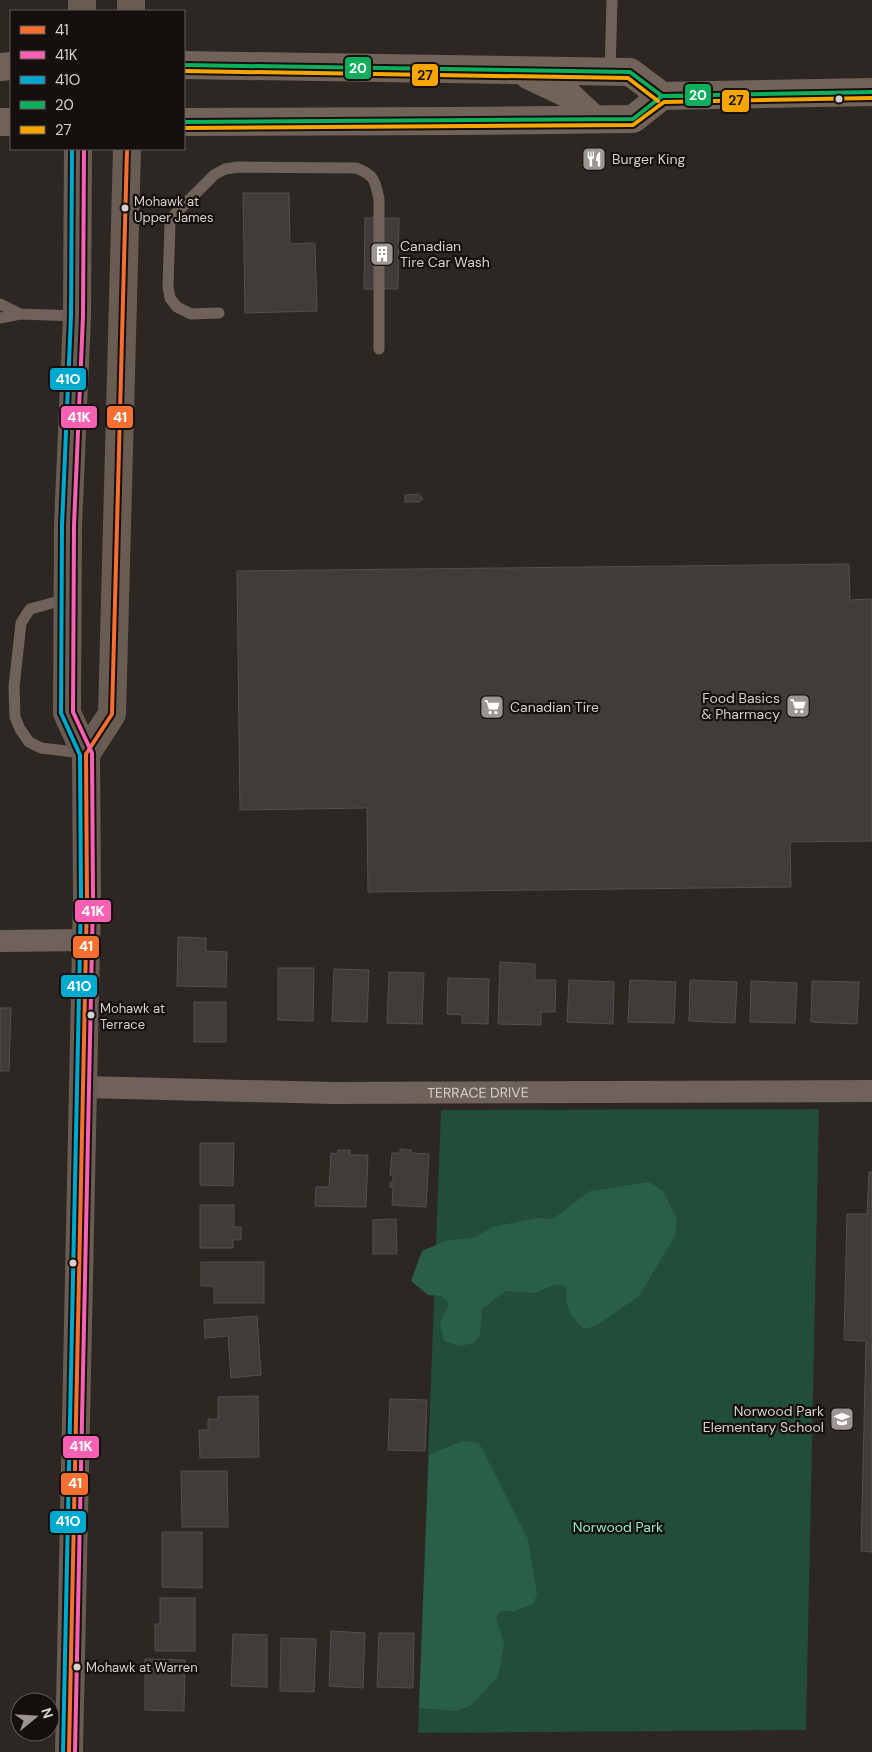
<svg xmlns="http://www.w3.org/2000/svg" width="872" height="1752" viewBox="0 0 872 1752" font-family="'DM Sans',sans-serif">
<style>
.green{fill:#214d3a}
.forest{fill:#295f48}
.building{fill:#413c39;stroke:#544f4c}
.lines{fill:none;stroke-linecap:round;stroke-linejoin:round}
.service{stroke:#6f625a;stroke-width:11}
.minor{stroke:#6f625a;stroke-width:22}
.secondary{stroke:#685c53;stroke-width:28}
.primary{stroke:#716359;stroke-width:28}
.bus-1-casing{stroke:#15100d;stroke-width:8}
.bus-2-casing{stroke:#15100d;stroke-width:8}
.bus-3-casing{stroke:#15100d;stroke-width:8}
.bus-4-casing{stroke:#15100d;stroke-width:8}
.bus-5-casing{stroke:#15100d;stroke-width:8}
.bus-1{stroke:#f46f30;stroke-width:4}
.bus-2{stroke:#f860b3;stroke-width:4}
.bus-3{stroke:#00a9ce;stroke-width:4}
.bus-4{stroke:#0daf5c;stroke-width:4}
.bus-5{stroke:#f7a600;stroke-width:4}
.bus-dot{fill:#d7d0cc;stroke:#15100d;stroke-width:2}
.labels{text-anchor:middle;stroke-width:4.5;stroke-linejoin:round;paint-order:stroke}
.bus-label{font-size:13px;fill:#d7d0cc;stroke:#15100d;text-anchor:start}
.poi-label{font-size:14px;fill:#d7d0cc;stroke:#15100d;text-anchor:start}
.street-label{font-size:14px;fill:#d7d0cc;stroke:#15100d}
.park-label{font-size:14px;fill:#90eec3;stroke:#15100d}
.line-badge{stroke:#15100d;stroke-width:2}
.badge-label{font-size:14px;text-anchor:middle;font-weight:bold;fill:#fff}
.pale-badge-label{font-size:14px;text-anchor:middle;font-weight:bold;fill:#111}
</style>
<rect width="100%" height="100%" fill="#2d2723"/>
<path class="green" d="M 819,1109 L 806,1730 L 418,1733 L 441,1110 Z"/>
<path class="forest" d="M 649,1182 L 663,1191 L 677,1219 L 675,1236 L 639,1296 L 596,1326 L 584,1329 C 569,1314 566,1308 566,1287 L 556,1284 L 535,1293 L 506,1291 L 482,1309 L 480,1334 L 474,1343 L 461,1346 L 444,1341 L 440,1323 L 449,1304 L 442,1296 L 428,1295 L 411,1281 L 422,1251 L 445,1241 L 476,1237 L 492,1227 L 538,1218 L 553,1219 L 590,1191 Z
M 462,1441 L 479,1443 L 528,1539 L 537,1594 L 533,1604 L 514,1611 L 501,1611 L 496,1618 L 504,1644 L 498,1677 L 471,1705 L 456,1711 L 419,1708 L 429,1455 Z"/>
<path class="building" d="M 243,193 L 289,193 L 290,244 L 315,243 L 317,311 L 245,313 Z
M 365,218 L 399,218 L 398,289 L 364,289 Z
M 419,494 L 423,499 L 419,502 L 405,502 L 405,495 Z
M 849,564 L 850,600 L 872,599 L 872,841 L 790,842 L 791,887 L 368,892 L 367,808 L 240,810 L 237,571 Z
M 178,937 L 206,938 L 206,951 L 227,952 L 226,987 L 177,986 Z
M 500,962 L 535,964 L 535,980 L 556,980 L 555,1012 L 541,1012 L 541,1025 L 498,1024 Z
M 278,968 L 314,968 L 313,1021 L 278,1020 Z
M 334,969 L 369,970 L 367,1022 L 332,1021 Z
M 389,972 L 424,973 L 422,1024 L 387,1023 Z
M 448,978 L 489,979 L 488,1024 L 462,1023 L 462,1015 L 447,1014 Z
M 569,980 L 614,982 L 613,1024 L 567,1022 Z
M 630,980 L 676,982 L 674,1023 L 628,1022 Z
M 690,980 L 737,982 L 735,1023 L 689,1021 Z
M 751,981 L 797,983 L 795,1023 L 750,1022 Z
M 812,981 L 859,982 L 857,1024 L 811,1022 Z
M 194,1002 L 226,1002 L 226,1042 L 194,1042 Z
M 0,1008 L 11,1008 L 9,1071 L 0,1071 Z
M 200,1143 L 234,1143 L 233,1186 L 200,1185 Z
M 400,1149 L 411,1150 L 411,1153 L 429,1154 L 426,1207 L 392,1205 L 393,1187 L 390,1187 L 390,1182 L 393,1182 L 393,1175 L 390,1175 L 392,1153 L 400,1153 Z
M 338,1150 L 350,1150 L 350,1155 L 368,1155 L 366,1207 L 315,1206 L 316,1187 L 329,1187 L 331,1153 L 338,1154 Z
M 869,1172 L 872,1172 L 872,1552 L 861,1551 L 866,1341 L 844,1340 L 847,1214 L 867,1214 Z
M 200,1205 L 234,1205 L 234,1227 L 241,1227 L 241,1240 L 233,1240 L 233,1248 L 200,1248 Z
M 396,1219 L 397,1254 L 373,1254 L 373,1220 Z
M 201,1262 L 264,1262 L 264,1303 L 214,1303 L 214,1286 L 201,1286 Z
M 257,1316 L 261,1375 L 231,1378 L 228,1336 L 205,1338 L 204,1320 Z
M 258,1396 L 259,1457 L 200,1458 L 199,1430 L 208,1430 L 208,1419 L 218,1419 L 218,1397 Z
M 390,1399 L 427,1400 L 425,1451 L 388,1450 Z
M 181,1471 L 227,1471 L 228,1527 L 182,1527 Z
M 162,1532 L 202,1532 L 202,1588 L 162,1587 Z
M 160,1598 L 195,1598 L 195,1651 L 155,1651 L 155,1624 L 160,1624 Z
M 331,1631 L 365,1633 L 363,1688 L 329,1686 Z
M 379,1633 L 414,1633 L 413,1688 L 377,1687 Z
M 233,1634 L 267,1635 L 267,1687 L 231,1686 Z
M 281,1638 L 316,1639 L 314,1692 L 280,1691 Z
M 145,1659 L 185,1660 L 184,1711 L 145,1710 Z"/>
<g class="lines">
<path class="service" d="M 610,72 L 612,0
M 0,304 L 20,314 L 77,316
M 219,313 L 191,314 L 177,307 L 170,298 L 168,286 L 170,223 L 174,215 L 214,175 L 225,169 L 238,167 L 356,168 C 375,175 375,181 379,199 L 379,349
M 0,318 L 20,314
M 67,599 L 30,609 L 21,623 L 14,687 L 15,717 L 20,729 L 29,742 L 41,748 L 83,753"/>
<g class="minor">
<path d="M 0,941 L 86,940"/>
<path id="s1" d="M 83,1087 L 333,1093 L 872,1091"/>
</g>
<path class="secondary" d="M 82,11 L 82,0
M 131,11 L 131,0
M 86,754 L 112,714 L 127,149
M 69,1752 L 87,898 L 86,754 L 67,713 L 68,525 L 77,316 L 78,149"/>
<path class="primary" d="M 184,65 L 630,72 L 662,96
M 0,67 L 11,66
M 528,75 L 566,93 L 594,119
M 0,122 L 11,122
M 184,122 L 455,121 L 633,119 L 662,96 L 872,92"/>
<g class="bus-1-casing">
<path id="bus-1" d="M 69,1752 L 87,898 L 86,754 L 112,714 L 127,149"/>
</g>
<g class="bus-2-casing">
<path id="bus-2" d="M 75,1752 L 93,898 L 92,753 L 73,712 L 74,525 L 83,316 L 84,149"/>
</g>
<g class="bus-3-casing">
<path id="bus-3" d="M 63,1752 L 81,898 L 80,755 L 61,713 L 62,525 L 71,316 L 72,149"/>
</g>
<g class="bus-4-casing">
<path id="bus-4" d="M 184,65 L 630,72 L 662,96 L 872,92
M 184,122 L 633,119 L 662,96 L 699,96"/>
</g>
<g class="bus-5-casing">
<path id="bus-5" d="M 184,71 L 628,78 L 658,101
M 184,128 L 633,125 L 664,102 L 872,98"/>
</g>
<use href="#bus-1" class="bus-1"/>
<use href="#bus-2" class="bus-2"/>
<use href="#bus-3" class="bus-3"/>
<use href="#bus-4" class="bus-4"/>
<use href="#bus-5" class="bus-5"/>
</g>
<defs>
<g id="restaurant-square" transform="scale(1.25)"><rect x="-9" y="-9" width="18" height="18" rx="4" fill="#9c9591" stroke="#15100d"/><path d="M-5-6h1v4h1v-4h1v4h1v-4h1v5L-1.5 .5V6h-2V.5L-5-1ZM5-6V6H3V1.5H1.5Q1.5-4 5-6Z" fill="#fff"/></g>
<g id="building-square" transform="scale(1.25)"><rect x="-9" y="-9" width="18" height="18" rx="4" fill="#9c9591" stroke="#15100d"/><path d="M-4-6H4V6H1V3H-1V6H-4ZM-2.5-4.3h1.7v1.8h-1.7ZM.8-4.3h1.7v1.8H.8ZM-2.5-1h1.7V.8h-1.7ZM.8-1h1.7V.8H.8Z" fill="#fff"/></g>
<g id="supermarket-square" transform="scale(1.25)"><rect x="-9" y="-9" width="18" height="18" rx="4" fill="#9c9591" stroke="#15100d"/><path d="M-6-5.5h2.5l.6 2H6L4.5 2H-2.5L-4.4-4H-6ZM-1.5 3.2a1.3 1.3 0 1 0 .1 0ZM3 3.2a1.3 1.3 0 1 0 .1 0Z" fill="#fff"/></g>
<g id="school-square" transform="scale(1.25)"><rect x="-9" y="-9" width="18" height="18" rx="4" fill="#9c9591" stroke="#15100d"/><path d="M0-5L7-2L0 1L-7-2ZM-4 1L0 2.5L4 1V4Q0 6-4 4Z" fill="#fff"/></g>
</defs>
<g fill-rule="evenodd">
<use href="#restaurant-square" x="594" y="159"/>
<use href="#building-square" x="382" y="254"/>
<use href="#supermarket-square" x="798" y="706"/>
<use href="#supermarket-square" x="492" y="707"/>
<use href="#school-square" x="842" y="1419"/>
</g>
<g class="bus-dot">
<circle cx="839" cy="99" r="4.5"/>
<circle cx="125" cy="208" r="4.5"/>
<circle cx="91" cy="1015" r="4.5"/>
<circle cx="73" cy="1263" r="4.5"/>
<circle cx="77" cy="1667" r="4.5"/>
</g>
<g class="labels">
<g class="bus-label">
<text x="134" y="206">Mohawk at<tspan x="134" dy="16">Upper James</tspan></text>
<text x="100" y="1013">Mohawk at<tspan x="100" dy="16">Terrace</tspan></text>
<text x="86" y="1672">Mohawk at Warren</text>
</g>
<g class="poi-label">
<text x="612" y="164">Burger King</text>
<text x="400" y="251">Canadian<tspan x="400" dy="16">Tire Car Wash</tspan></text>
<text x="780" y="703" text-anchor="end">Food Basics<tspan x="780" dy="16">&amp; Pharmacy</tspan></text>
<text x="510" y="712">Canadian Tire</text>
<text x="824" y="1416" text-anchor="end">Norwood Park<tspan x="824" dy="16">Elementary School</tspan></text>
</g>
<g class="street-label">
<text dy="5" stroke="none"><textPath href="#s1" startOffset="395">TERRACE DRIVE</textPath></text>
</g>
<g class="park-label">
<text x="618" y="1532">Norwood Park</text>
</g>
</g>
<g class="line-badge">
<rect x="344" y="56" width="28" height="24" rx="5" fill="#0daf5c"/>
<rect x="411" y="63" width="28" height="24" rx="5" fill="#f7a600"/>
<rect x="684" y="83" width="28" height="24" rx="5" fill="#0daf5c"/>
<rect x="721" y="89" width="29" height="24" rx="5" fill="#f7a600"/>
<rect x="49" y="367" width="38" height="24" rx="5" fill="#00a9ce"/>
<rect x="60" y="405" width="38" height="24" rx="5" fill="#f860b3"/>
<rect x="106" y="405" width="28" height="24" rx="5" fill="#f46f30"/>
<rect x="74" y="899" width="38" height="24" rx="5" fill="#f860b3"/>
<rect x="72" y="935" width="28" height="24" rx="5" fill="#f46f30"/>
<rect x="60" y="974" width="38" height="24" rx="5" fill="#00a9ce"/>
<rect x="62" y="1435" width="38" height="24" rx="5" fill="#f860b3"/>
<rect x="60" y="1472" width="29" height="24" rx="5" fill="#f46f30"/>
<rect x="49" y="1510" width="38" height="24" rx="5" fill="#00a9ce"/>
</g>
<g class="badge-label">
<text x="358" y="73">20</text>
<text x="698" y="100">20</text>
<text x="68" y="384">41O</text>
<text x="79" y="422">41K</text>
<text x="120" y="422">41</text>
<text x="93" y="916">41K</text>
<text x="86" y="951">41</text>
<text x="79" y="991">41O</text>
<text x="81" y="1451">41K</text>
<text x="75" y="1488">41</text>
<text x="68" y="1526">41O</text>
</g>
<g class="pale-badge-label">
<text x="425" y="80">27</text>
<text x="736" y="105">27</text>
</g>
<rect x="10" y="10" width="175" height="140" fill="#15100d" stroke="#635d59"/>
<rect x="20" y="26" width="25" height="8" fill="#f46f30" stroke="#635d59"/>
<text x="55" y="35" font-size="15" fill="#d7d0cc">41</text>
<rect x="20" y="51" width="25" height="8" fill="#f860b3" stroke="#635d59"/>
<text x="55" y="60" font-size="15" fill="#d7d0cc">41K</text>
<rect x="20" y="76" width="25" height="8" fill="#00a9ce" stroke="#635d59"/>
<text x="55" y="85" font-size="15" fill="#d7d0cc">41O</text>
<rect x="20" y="101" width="25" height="8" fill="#0daf5c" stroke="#635d59"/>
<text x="55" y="110" font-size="15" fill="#d7d0cc">20</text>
<rect x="20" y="126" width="25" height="8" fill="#f7a600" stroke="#635d59"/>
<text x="55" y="135" font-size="15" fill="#d7d0cc">27</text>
<g transform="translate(35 1717) rotate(72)"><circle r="24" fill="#15100d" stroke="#635d59"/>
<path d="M0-4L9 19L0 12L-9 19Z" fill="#9c9591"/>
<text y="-8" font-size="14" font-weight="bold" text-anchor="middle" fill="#d7d0cc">N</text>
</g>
</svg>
